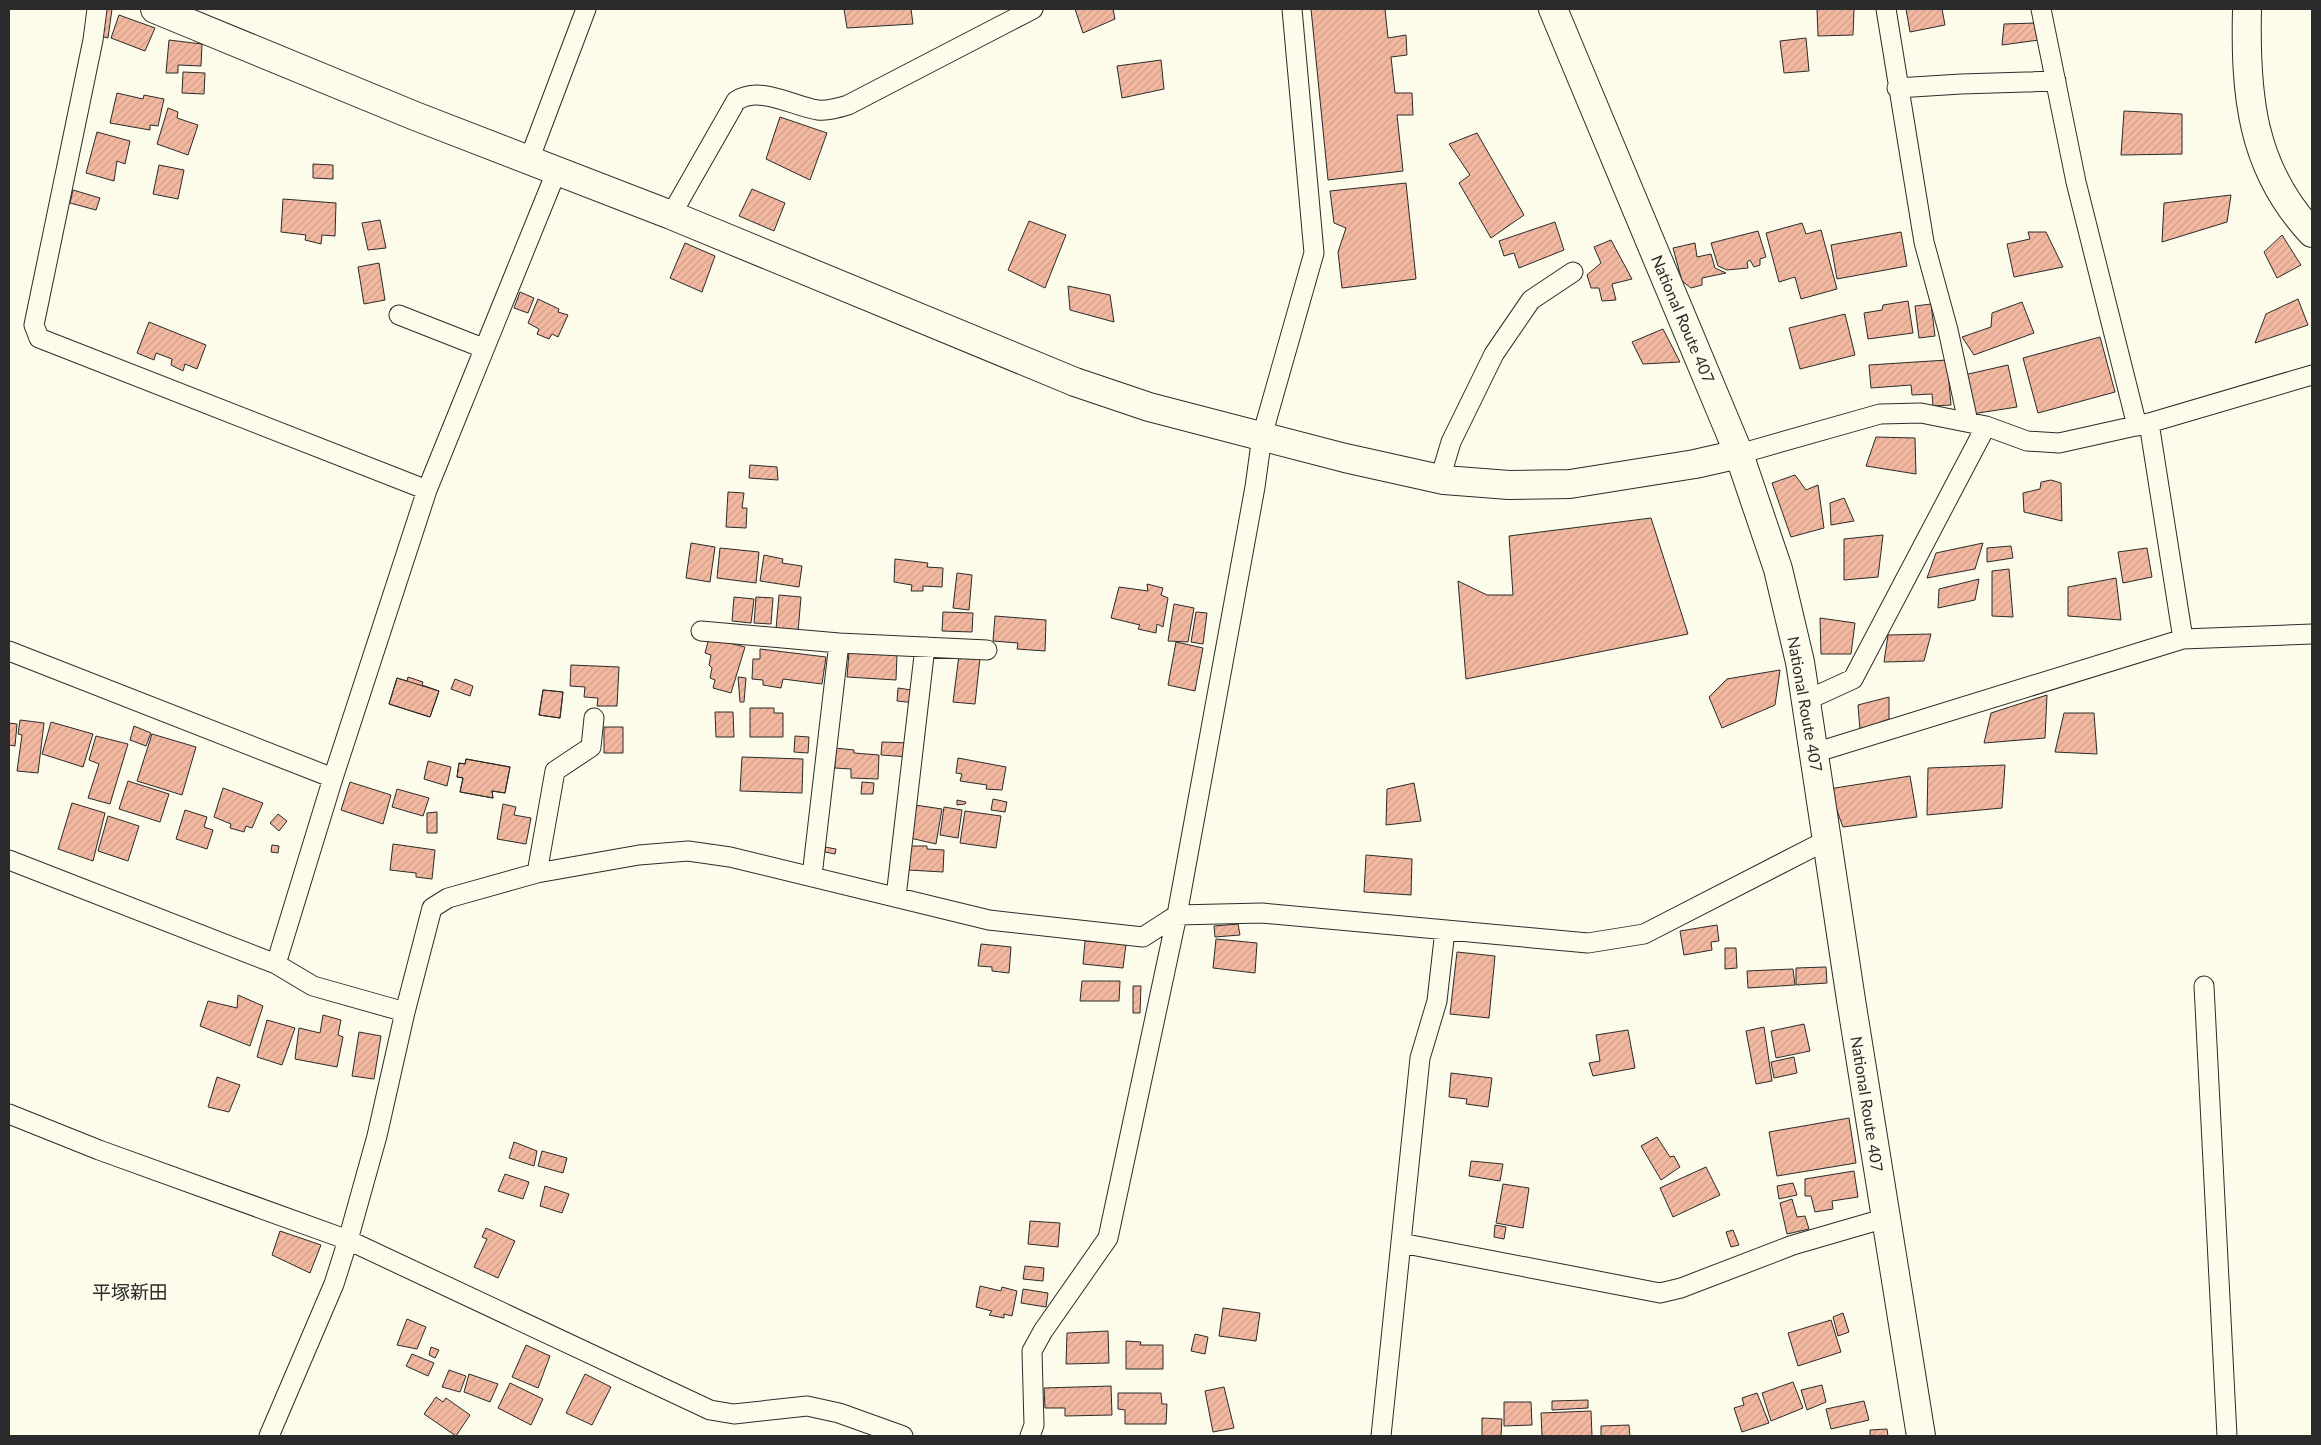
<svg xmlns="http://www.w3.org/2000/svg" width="2321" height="1445" viewBox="0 0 2321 1445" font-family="Lato,'Noto Sans JP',sans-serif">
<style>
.building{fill:url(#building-hatch);stroke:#2b2b2b}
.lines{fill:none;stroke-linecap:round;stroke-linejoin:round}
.street-casing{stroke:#2b2b2b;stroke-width:21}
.secondary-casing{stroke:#2b2b2b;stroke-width:30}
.highway-casing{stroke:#2b2b2b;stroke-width:30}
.street{stroke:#fdfbea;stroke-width:19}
.secondary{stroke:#fdfbea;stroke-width:28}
.highway{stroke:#fdfbea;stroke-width:28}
.labels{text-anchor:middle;stroke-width:4;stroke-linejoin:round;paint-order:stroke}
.street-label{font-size:16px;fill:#2b2b2b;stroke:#fdfbea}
.quarter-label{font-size:19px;fill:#2b2b2b;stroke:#fdfbea}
</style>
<defs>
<pattern id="building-hatch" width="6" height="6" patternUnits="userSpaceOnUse" patternTransform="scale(1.25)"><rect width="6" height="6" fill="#f2b8a0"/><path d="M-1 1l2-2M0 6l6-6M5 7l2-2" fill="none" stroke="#d09e8a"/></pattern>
</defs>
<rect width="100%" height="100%" fill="#fdfbea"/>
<path class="building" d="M 103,9 L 112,9 L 108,38 L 100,36 Z
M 844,9 L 911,9 L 913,24 L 847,28 Z
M 1075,9 L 1113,9 L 1115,19 L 1083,33 Z
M 1311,9 L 1385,9 L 1388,38 L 1406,35 L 1407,55 L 1391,57 L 1395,93 L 1412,93 L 1413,115 L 1397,115 L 1403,171 L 1328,180 Z
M 1817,9 L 1854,9 L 1853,35 L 1818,36 Z
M 1906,9 L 1942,9 L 1945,25 L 1910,32 Z
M 119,15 L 155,28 L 145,51 L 111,38 Z
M 2036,23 L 2039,40 L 2002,45 L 2004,24 Z
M 1806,38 L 1809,71 L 1784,73 L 1780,41 Z
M 169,40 L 202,44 L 201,66 L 178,65 L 178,73 L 166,73 Z
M 1161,60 L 1164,89 L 1122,98 L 1117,66 Z
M 183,72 L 205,73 L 204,94 L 182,93 Z
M 117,93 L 143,99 L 144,95 L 164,99 L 158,126 L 150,125 L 150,130 L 110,123 Z
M 168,108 L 178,112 L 177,118 L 198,125 L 188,155 L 157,144 Z
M 2124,111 L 2182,114 L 2182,154 L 2121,155 Z
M 780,117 L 827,133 L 810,180 L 766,159 Z
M 97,132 L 130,141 L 125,164 L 117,161 L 114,181 L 86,173 Z
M 1477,133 L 1524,215 L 1491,238 L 1459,183 L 1470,175 L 1449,144 Z
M 313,164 L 333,165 L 333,179 L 313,178 Z
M 159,165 L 184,170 L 178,199 L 153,194 Z
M 1406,183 L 1416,279 L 1342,288 L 1338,252 L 1346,228 L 1334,223 L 1330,191 Z
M 752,189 L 785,203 L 774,231 L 739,216 Z
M 73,190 L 100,198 L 96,210 L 70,203 Z
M 2231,195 L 2227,222 L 2162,242 L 2164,203 Z
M 283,199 L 336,203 L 335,236 L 322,235 L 321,244 L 305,240 L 306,235 L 281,232 Z
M 380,220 L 386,248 L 368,250 L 362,223 Z
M 1029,221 L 1066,235 L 1045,288 L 1008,270 Z
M 1555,222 L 1564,250 L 1519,268 L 1514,253 L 1504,256 L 1499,241 Z
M 1802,223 L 1806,234 L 1821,230 L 1837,289 L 1801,299 L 1795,277 L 1779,282 L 1766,233 Z
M 1758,231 L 1766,257 L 1760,259 L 1760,265 L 1754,267 L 1750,260 L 1747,262 L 1748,268 L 1727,270 L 1718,266 L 1711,243 Z
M 1901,232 L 1907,266 L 1837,279 L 1831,245 Z
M 2028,232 L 2046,232 L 2063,267 L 2014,277 L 2007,244 L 2030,239 Z
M 2282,235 L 2301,265 L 2277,278 L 2264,252 Z
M 1611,240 L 1632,279 L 1612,284 L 1616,300 L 1602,301 L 1599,288 L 1591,288 L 1587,275 L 1601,263 L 1594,247 Z
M 685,243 L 715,256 L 702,292 L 670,278 Z
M 1695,243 L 1697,257 L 1711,254 L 1715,268 L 1726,273 L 1702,278 L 1702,285 L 1691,288 L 1682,281 L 1673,248 Z
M 379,263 L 385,300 L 364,304 L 358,267 Z
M 1068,286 L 1110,295 L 1114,322 L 1070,310 Z
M 520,292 L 534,298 L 528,313 L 514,308 Z
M 538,299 L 559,309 L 558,312 L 568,315 L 558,337 L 552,334 L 549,339 L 537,334 L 539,329 L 528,323 Z
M 2298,299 L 2308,325 L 2255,343 L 2266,314 Z
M 1908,301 L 1913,333 L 1868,339 L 1864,313 L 1882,310 L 1883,305 Z
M 2022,302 L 2034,333 L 1974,355 L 1962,337 L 1991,327 L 1992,313 Z
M 1931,304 L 1935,336 L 1919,338 L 1915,306 Z
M 1845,314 L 1855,355 L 1800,369 L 1789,328 Z
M 149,322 L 206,345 L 197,369 L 185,364 L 183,371 L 171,365 L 172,359 L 156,353 L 154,360 L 137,353 Z
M 1663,329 L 1680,362 L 1643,364 L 1632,342 Z
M 2100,337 L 2115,392 L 2038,413 L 2023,358 Z
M 1947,360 L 1951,405 L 1933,406 L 1932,394 L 1912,395 L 1911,385 L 1871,388 L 1869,365 Z
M 2008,365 L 2017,407 L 1972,414 L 1964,375 Z
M 1876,437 L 1915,438 L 1916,474 L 1866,466 Z
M 750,465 L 777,467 L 778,480 L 749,478 Z
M 1795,475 L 1806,490 L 1818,485 L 1824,528 L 1791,537 L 1772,483 Z
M 2051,480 L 2061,483 L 2062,521 L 2024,512 L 2023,493 L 2040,489 L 2041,482 Z
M 728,492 L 744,493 L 742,508 L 747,508 L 746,528 L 726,527 Z
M 1844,498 L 1854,521 L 1831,525 L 1830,503 Z
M 1651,518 L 1688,634 L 1466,679 L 1458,581 L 1487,595 L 1513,595 L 1509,536 Z
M 1883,535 L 1878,577 L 1844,580 L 1844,539 Z
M 691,543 L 715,547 L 710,582 L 686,578 Z
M 1983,543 L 1975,569 L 1927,578 L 1936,553 Z
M 2011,546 L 2013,558 L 1987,562 L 1987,548 Z
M 720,548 L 759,552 L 756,583 L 717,578 Z
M 2147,548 L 2152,577 L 2123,583 L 2118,552 Z
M 764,555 L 783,559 L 782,563 L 802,566 L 799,587 L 760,581 Z
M 895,559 L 928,563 L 927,567 L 943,568 L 942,587 L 923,586 L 923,591 L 911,591 L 912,585 L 894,582 Z
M 2009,569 L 2013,617 L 1992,616 L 1992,571 Z
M 957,573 L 972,575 L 969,610 L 953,608 Z
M 2116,578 L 2121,620 L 2068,616 L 2068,587 Z
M 1979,579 L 1975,600 L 1938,608 L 1939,589 Z
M 1147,584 L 1163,588 L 1161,595 L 1168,598 L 1163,627 L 1157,624 L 1156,633 L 1138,629 L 1140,625 L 1111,618 L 1119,587 L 1148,591 Z
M 779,595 L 801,597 L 798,632 L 776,629 Z
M 734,597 L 754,599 L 751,623 L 732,621 Z
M 756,597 L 773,598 L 771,624 L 754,623 Z
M 1174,604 L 1194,608 L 1188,642 L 1168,641 Z
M 943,612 L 973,613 L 972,632 L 942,631 Z
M 1196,612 L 1207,613 L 1203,644 L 1191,642 Z
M 995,616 L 1046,620 L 1045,651 L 1017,649 L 1018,643 L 993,641 Z
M 1820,618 L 1855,623 L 1851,654 L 1821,654 Z
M 1931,634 L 1924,661 L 1884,662 L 1888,635 Z
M 709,638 L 745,647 L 731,693 L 713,688 L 715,680 L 710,678 L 712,668 L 709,665 L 711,655 L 705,653 Z
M 1176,642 L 1203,648 L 1195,691 L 1168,685 Z
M 760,649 L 826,657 L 822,684 L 783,679 L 781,688 L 763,685 L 763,680 L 752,679 L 753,659 L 760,659 Z
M 849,652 L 897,655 L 896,680 L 847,677 Z
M 959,655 L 980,658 L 975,704 L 953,702 Z
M 571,665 L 619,667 L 617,706 L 597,706 L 598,698 L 584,697 L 585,687 L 570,686 Z
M 1780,670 L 1775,705 L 1722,728 L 1709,697 L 1727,679 Z
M 408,677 L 423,682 L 422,685 L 439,691 L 430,717 L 389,704 L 397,678 L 407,681 Z
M 738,677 L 746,678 L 744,702 L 740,702 Z
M 397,678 L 439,691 L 430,717 L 389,704 Z
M 455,679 L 473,686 L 470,696 L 451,689 Z
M 898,688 L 918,691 L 916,703 L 897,701 Z
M 543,690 L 563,692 L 560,718 L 539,715 Z
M 543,690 L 563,692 L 560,718 L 539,715 Z
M 2047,695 L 2045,738 L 1984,743 L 1991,713 Z
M 1889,697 L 1889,719 L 1860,730 L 1858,705 Z
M 750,708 L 774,708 L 774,713 L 783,713 L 783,737 L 750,737 Z
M 715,712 L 733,712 L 734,737 L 716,737 Z
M 2064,713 L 2094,713 L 2097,754 L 2055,752 Z
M 20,720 L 44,723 L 38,773 L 17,771 L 22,735 L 18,734 Z
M 51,722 L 93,734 L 83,767 L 42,754 Z
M 9,723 L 17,724 L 15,746 L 9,745 Z
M 134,726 L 151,733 L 146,746 L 130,740 Z
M 604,727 L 623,727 L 623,753 L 604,753 Z
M 152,734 L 196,747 L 182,795 L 137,781 Z
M 96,736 L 128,744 L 110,804 L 88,798 L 99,764 L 89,760 Z
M 795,736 L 809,737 L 808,753 L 794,752 Z
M 882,742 L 910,743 L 910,757 L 881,755 Z
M 835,748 L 854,750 L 854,753 L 879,755 L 878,779 L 851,778 L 851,769 L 835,768 Z
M 742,757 L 803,759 L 802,793 L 740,791 Z
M 958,758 L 1006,767 L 1002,790 L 986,789 L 987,785 L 960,781 L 962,774 L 956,773 Z
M 466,759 L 510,767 L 505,793 L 492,791 L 493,798 L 460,792 L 463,778 L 457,777 L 459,763 L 465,764 Z
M 466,759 L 510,767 L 505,793 L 492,791 L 493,798 L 460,792 L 463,778 L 457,777 L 459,763 L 465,764 Z
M 428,761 L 451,767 L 447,786 L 424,779 Z
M 2005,765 L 2002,808 L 1927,815 L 1928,768 Z
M 1910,776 L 1917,817 L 1843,827 L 1829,789 Z
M 128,781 L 169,794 L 160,822 L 119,809 Z
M 350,782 L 391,795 L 383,824 L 341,810 Z
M 862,782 L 874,783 L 873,794 L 861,794 Z
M 1414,783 L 1421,821 L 1386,825 L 1387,789 Z
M 223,788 L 263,803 L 252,828 L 246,826 L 244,832 L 230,828 L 231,824 L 214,817 Z
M 397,789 L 429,798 L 423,816 L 392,807 Z
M 993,799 L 1007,802 L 1005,812 L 991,810 Z
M 957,800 L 966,802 L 965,804 L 957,805 Z
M 72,803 L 105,813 L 93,861 L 58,849 Z
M 503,804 L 516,807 L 514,815 L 531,818 L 526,844 L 497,839 Z
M 915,805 L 942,809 L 936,844 L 910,838 Z
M 944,807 L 962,810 L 958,838 L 940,835 Z
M 185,810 L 207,817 L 204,827 L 213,830 L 207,849 L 176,839 Z
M 965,811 L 1001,816 L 996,848 L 960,843 Z
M 437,812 L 437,833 L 427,833 L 427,813 Z
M 278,814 L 287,821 L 279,831 L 270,823 Z
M 108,816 L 139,826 L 128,861 L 98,851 Z
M 393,844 L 435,850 L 432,879 L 416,877 L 416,873 L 390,870 Z
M 272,845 L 279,846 L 278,853 L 271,852 Z
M 909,846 L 927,846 L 927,849 L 944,850 L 943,872 L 908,870 Z
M 825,847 L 836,849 L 835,854 L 825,852 Z
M 1366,855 L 1412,859 L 1411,895 L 1364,892 Z
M 1238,924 L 1240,935 L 1215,937 L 1214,926 Z
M 1717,925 L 1719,941 L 1711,942 L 1712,950 L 1684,955 L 1680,931 Z
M 1216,939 L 1257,943 L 1255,973 L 1213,968 Z
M 1085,941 L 1126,944 L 1123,968 L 1083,964 Z
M 981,944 L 1011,947 L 1009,973 L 992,971 L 992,967 L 978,966 Z
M 1725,948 L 1736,948 L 1737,968 L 1725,969 Z
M 1457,952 L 1495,956 L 1489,1018 L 1450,1014 Z
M 1826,967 L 1827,983 L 1796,985 L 1796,968 Z
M 1793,969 L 1795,985 L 1748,988 L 1747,971 Z
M 1082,981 L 1120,981 L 1119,1001 L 1080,1001 Z
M 1133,986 L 1141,986 L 1140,1013 L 1133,1013 Z
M 238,995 L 263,1006 L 250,1046 L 200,1026 L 208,1001 L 237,1008 Z
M 323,1015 L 341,1020 L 338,1035 L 343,1037 L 337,1067 L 295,1059 L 299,1028 L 320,1033 Z
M 267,1020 L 295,1028 L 282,1065 L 257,1057 Z
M 1804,1024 L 1810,1051 L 1776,1058 L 1771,1031 Z
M 1764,1027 L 1772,1081 L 1756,1084 L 1746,1031 Z
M 1628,1030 L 1635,1068 L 1593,1076 L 1589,1063 L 1600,1061 L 1596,1035 Z
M 359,1032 L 381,1036 L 374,1079 L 352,1076 Z
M 1794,1057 L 1797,1073 L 1774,1078 L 1771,1062 Z
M 1451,1073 L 1492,1078 L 1488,1107 L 1466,1104 L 1467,1099 L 1449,1097 Z
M 217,1077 L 240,1085 L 229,1112 L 208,1107 Z
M 1849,1118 L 1856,1163 L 1777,1176 L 1769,1132 Z
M 1657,1137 L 1670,1157 L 1674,1156 L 1680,1167 L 1661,1180 L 1641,1146 Z
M 514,1142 L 537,1151 L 534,1166 L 509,1158 Z
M 542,1151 L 567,1158 L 563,1173 L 538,1166 Z
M 1471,1161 L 1503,1164 L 1500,1181 L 1469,1176 Z
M 1706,1167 L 1720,1195 L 1673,1217 L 1660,1188 Z
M 1854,1171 L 1858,1197 L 1832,1201 L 1833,1209 L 1815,1212 L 1811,1196 L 1805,1196 L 1805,1179 Z
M 505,1174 L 529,1182 L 523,1199 L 498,1191 Z
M 1793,1183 L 1797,1195 L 1779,1199 L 1777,1186 Z
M 1503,1184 L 1529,1188 L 1523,1228 L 1496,1223 Z
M 545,1186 L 569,1194 L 562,1213 L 540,1206 Z
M 1792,1199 L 1797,1217 L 1805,1216 L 1809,1229 L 1787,1234 L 1780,1203 Z
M 1030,1221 L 1060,1223 L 1058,1247 L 1028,1244 Z
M 1495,1225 L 1506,1227 L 1504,1239 L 1494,1237 Z
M 486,1228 L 515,1241 L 498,1278 L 474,1267 L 487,1239 L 482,1237 Z
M 1733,1230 L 1739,1245 L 1731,1247 L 1726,1232 Z
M 280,1231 L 321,1245 L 310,1273 L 272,1255 Z
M 1025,1266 L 1044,1268 L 1043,1281 L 1023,1279 Z
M 980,1286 L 1001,1291 L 1002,1287 L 1017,1291 L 1012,1316 L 1004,1314 L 1004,1318 L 989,1315 L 992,1311 L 976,1307 Z
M 1023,1289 L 1048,1293 L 1046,1307 L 1021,1303 Z
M 1223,1308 L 1260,1313 L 1256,1341 L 1219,1336 Z
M 1843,1313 L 1849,1332 L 1838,1336 L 1833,1317 Z
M 407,1319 L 426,1327 L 417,1349 L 397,1345 Z
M 1831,1320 L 1841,1352 L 1798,1366 L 1788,1333 Z
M 1108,1331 L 1109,1363 L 1066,1364 L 1067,1333 Z
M 1195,1334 L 1208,1337 L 1205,1354 L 1191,1351 Z
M 1126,1341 L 1141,1342 L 1140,1345 L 1163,1345 L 1163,1369 L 1126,1369 Z
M 526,1345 L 550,1356 L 538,1388 L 512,1377 Z
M 431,1347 L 439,1350 L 435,1358 L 429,1355 Z
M 412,1354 L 434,1363 L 428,1376 L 406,1366 Z
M 449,1370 L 466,1376 L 460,1392 L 442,1387 Z
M 469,1374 L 498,1384 L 490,1402 L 464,1392 Z
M 585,1374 L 611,1387 L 592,1425 L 566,1413 Z
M 1793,1382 L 1803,1408 L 1771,1421 L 1762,1393 Z
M 510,1383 L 543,1399 L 531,1425 L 498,1408 Z
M 1822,1385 L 1826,1402 L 1807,1410 L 1801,1390 Z
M 1111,1386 L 1112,1415 L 1065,1416 L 1065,1408 L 1045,1408 L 1044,1388 Z
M 1224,1387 L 1234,1428 L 1213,1432 L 1205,1391 Z
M 1118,1393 L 1161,1393 L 1162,1404 L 1167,1404 L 1166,1424 L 1125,1424 L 1125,1410 L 1118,1409 Z
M 1757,1393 L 1769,1423 L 1742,1432 L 1734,1408 L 1744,1405 L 1742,1398 Z
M 436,1397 L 443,1402 L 446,1398 L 470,1415 L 456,1436 L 424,1414 Z
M 1588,1400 L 1588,1408 L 1552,1410 L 1552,1401 Z
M 1864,1401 L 1869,1420 L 1831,1429 L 1826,1409 Z
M 1504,1402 L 1531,1402 L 1532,1425 L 1504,1426 Z
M 1591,1411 L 1592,1436 L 1542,1436 L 1541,1413 Z
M 1482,1418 L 1502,1419 L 1501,1436 L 1482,1436 Z
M 1629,1425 L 1630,1436 L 1601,1436 L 1601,1426 Z
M 1887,1429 L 1888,1436 L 1870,1436 L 1870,1430 Z"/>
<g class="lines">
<g class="street-casing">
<path id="street" d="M 97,9 L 93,40 L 34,325 L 39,338 L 427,490
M 1886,9 L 1924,242 L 1948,330 L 1968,422
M 2041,9 L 2076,182 L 2137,426
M 1897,88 L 1961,84 L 2056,81
M 529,160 L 586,9
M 671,215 L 736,101 C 760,85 792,106 818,110 C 828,111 838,108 848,105 L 1033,9
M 399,315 L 483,348
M 2149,423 L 2183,639
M 1739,454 L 1880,414 L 1921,413 L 1986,426 L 2027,441 L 2059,443 L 2149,423 L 2312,375
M 1440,479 L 1451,442 L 1494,354 L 1531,300 L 1573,272
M 701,631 L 839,643 L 987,650
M 9,651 L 333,778
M 1805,701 L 1853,679 L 1986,426
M 1814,753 L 2183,639 L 2312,634
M 9,860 L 276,964
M 537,873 L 555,771 L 591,747 L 594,718
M 812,876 L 839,643
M 896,897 L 925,647
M 2204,986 L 2227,1436
M 405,1012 L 313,986 L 276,964 L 333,778 L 427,490 L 557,170
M 9,1114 L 99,1150 L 348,1240 L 710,1410 L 734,1414 L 807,1406 L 839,1413 L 903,1436
M 1401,1243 L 1660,1293 L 1681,1288 L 1793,1245 L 1886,1218
M 269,1436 L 334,1284 L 348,1240 L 377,1136 L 405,1012 L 432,908 L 448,898 L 537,873 L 639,855 L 688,851 L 730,857 L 989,920 L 1143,937 L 1177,915 L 1262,913 L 1588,943 L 1644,934 L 1827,840
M 1030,1436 L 1034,1425 L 1032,1351 L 1043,1331 L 1108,1238 L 1177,915 L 1255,487 L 1262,436 L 1314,253 L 1292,9
M 1381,1436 L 1420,1058 L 1437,1001 L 1445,930"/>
</g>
<g class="secondary-casing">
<path id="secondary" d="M 155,9 L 415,116 L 671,215 L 1075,382 L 1149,407 L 1345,458 L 1444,480 L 1509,485 L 1570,484 L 1695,464 L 1739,454
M 2247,9 C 2245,94 2251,168 2312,233"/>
</g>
<g class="highway-casing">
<path id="highway" d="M 1553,9 L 1739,454 L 1778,569 L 1800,662 L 1851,1000 L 1921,1436"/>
</g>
<use href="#street" class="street"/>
<use href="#secondary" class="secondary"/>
<use href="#highway" class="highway"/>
</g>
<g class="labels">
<g class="street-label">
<text transform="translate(1683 319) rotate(67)" y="6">National Route 407</text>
<text transform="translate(1805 704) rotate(80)" y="6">National Route 407</text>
<text transform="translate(1867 1104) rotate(81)" y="6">National Route 407</text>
</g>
<g class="quarter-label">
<text x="130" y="1299">平塚新田</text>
</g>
</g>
<rect width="2321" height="1445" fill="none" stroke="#2b2b2b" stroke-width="20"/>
</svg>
